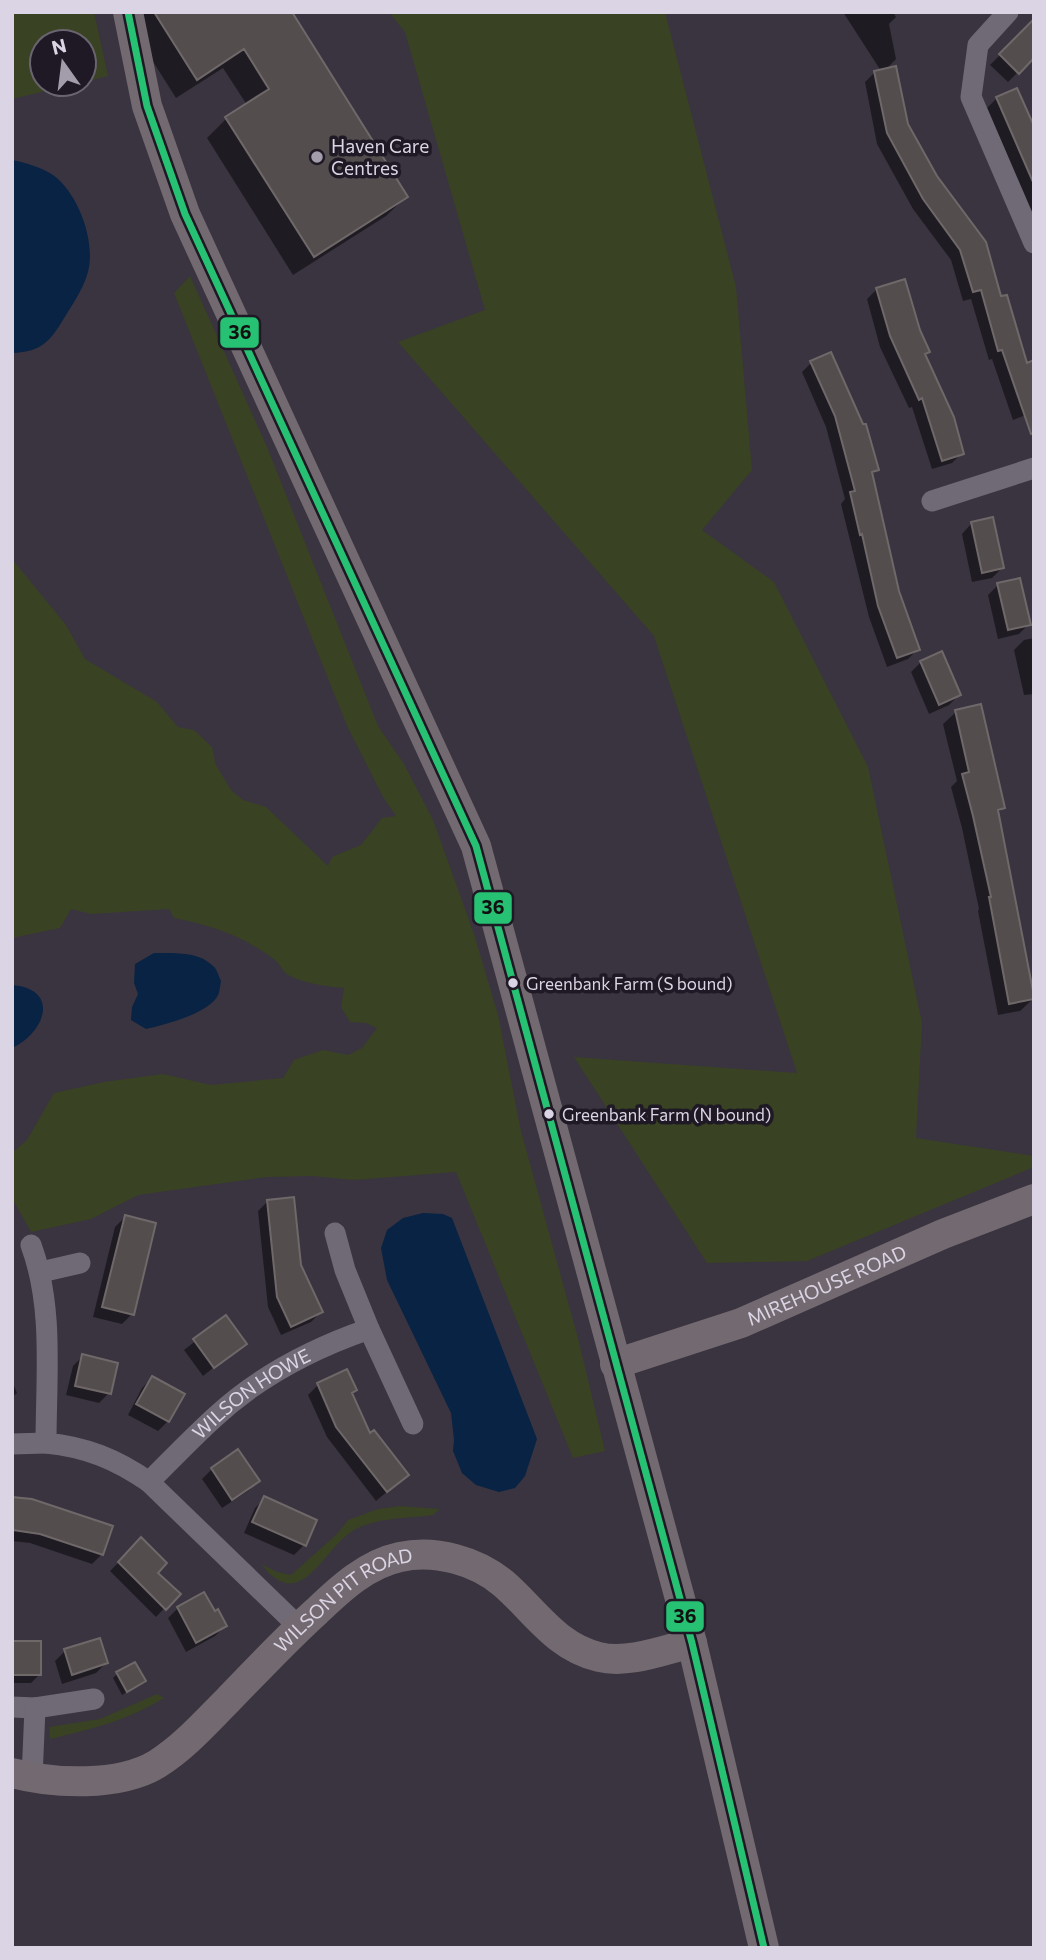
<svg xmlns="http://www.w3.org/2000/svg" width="1046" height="1960" viewBox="0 0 1046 1960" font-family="Commissioner,sans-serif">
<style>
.green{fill:#394223}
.water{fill:#082343}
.shadow{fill:#0007}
.building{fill:#544d4e;stroke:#6f6869;stroke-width:2}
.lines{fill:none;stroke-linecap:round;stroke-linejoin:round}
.street{stroke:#6f6a75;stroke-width:21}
.secondary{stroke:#736a71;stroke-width:30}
.bus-1-casing{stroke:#1e1924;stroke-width:12}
.bus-1{stroke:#26c172;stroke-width:7}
.poi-dot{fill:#a39cab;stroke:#1e1924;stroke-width:2.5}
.bus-dot{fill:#dbd4e4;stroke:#1e1924;stroke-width:2.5}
.labels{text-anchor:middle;stroke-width:7;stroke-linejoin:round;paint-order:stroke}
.bus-label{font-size:17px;fill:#dbd4e4;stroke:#1e1924;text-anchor:start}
.poi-label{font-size:19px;fill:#dbd4e4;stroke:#1e1924;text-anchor:start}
.street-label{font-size:19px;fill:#dbd4e4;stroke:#1e1924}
.line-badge{stroke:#1e1924;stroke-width:2.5}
.pale-badge-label{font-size:19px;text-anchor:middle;font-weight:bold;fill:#111}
</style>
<rect width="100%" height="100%" fill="#3a3440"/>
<path class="green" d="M 12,12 L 94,12 L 108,76 L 84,82 L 84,42 L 42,42 L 42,84 L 75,84 L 12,99 Z
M 389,12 L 665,12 L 736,287 L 752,470 L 702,530 L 774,582 L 868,767 L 922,1023 L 916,1138 L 1034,1156 L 1034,1167 L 807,1261 L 707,1263 L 574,1057 L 797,1073 L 654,636 L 398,342 L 485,310 L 405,32 Z
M 190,276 L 267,447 L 378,726 L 404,764 L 433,820 L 474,934 L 498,1015 L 521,1131 L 579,1342 L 605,1451 L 573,1458 L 456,1172 L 354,1180 L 312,1176 L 266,1177 L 138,1195 L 91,1219 L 31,1232 L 12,1198 L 12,1153 L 27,1140 L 54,1093 L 104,1082 L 163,1074 L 211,1085 L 283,1078 L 294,1060 L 323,1050 L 348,1055 L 362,1048 L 377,1028 L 366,1023 L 350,1022 L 341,1007 L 344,988 C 325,986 307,984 290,976 C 283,973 281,965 275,960 C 245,937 211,925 174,918 L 169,909 L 91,914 L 71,909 L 60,928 L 12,938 L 12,559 L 66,625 L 85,659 L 157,702 L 178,727 L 194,730 L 212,747 L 216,765 L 231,790 L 243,800 L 266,807 L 328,866 L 332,857 L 361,845 L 382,818 L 396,816 L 383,797 L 347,726 L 174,293 Z
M 400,1506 L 440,1509 L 433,1515 C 407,1519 381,1517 358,1528 C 323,1544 303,1618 261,1564 L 277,1572 L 291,1575 L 337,1534 L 348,1520 L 378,1509 Z
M 157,1694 L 164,1698 C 126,1721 92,1729 50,1739 L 49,1727 L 100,1719 Z"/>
<path class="water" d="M 12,160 C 24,162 43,168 53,175 C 78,193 96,241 88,272 C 84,287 74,302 66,315 C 51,340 43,352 12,353 Z
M 154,953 C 172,953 199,951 213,966 C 217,969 219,977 221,981 C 220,985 220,993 217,997 C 206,1014 164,1025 146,1029 L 131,1020 L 132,1007 L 138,994 L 134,983 L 135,964 Z
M 12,985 C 61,989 45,1033 12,1048 Z
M 423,1213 L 443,1214 L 452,1218 L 537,1439 L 525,1476 L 515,1488 L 499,1492 L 476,1485 L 462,1473 L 453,1451 L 454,1440 L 451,1413 L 387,1280 L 381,1248 L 387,1230 L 403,1218 Z"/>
<path class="shadow" d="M 139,12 L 290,12 L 406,197 L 386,216 L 293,275 L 207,138 L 227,118 L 247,105 L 223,68 L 176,98 L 133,30 Z
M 843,12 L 893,12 L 896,17 L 889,24 L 896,59 L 885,70 L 906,124 L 935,177 L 1034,412 L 1013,420 L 992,359 L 989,360 L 971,299 L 963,301 L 951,260 L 913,209 L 877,144 L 865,82 L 875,72 L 881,71 Z
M 1034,21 L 1034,56 L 1008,82 L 990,65 Z
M 997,98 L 1034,131 L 1033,215 L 987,108 Z
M 877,289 L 924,355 L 962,453 L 952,463 L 932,469 L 912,407 L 909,408 L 880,347 L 867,299 Z
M 811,363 L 877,469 L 871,475 L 897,592 L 918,649 L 908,659 L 887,667 L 869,617 L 841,504 L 845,499 L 826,427 L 802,372 Z
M 971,524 L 1002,568 L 992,578 L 972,582 L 962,534 Z
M 998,585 L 1029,624 L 1019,634 L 998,639 L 988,595 Z
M 1034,638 L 1034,694 L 1024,695 L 1014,650 L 1024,640 Z
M 921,662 L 959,695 L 949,705 L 929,714 L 911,672 Z
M 956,712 L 1003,808 L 997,814 L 1033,999 L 1020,1011 L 998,1015 L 978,911 L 979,909 L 962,828 L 951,787 L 957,781 L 943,724 Z
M 268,1201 L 321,1312 L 311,1322 L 281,1335 L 268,1307 L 258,1211 Z
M 125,1217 L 132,1314 L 122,1324 L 93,1317 L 115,1227 Z
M 225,1318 L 244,1343 L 203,1376 L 184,1350 Z
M 83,1356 L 109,1393 L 99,1403 L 66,1395 L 73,1366 Z
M 346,1372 L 350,1394 L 369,1435 L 407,1475 L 376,1501 L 327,1437 L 308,1395 L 318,1385 Z
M 152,1378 L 183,1395 L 168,1421 L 158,1431 L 128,1415 L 142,1388 Z
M 12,1381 L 17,1393 L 12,1397 Z
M 238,1452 L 258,1481 L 248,1491 L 222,1508 L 202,1479 L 212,1469 Z
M 12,1498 L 102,1554 L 92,1564 L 30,1543 L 12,1541 Z
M 265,1498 L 315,1521 L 304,1545 L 294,1555 L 244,1533 L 255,1508 Z
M 141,1540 L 155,1573 L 178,1594 L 156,1617 L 110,1571 Z
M 203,1594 L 225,1626 L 215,1636 L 186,1652 L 168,1618 L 178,1608 Z
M 12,1642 L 40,1674 L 31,1683 L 12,1683 Z
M 65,1651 L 106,1663 L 96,1673 L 62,1684 L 55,1661 Z
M 117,1674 L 144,1681 L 122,1695 L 113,1678 Z"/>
<path class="building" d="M 154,12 L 292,12 L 408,197 L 314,257 L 225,117 L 269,89 L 244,49 L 197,80 Z
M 1034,19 L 1034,58 L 1019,74 L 999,54 Z
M 896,66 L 908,124 L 937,176 L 986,242 L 1001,296 L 1007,295 L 1027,363 L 1034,360 L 1034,433 L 1031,434 L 1002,350 L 998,351 L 981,290 L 973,292 L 960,250 L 923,199 L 887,133 L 874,71 Z
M 1017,88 L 1034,126 L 1033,182 L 996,97 Z
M 905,279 L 920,330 L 930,352 L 925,354 L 954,417 L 964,454 L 942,461 L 922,398 L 919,400 L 890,336 L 876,288 Z
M 831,352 L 863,424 L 866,424 L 879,470 L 872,472 L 899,591 L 920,650 L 897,658 L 878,606 L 862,534 L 860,535 L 850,492 L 855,491 L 835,416 L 810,361 Z
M 993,517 L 1004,568 L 982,573 L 971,522 Z
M 1020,578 L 1031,625 L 1008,630 L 997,583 Z
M 942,651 L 961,695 L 939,705 L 920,661 Z
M 981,704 L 1005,808 L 998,810 L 1034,996 L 1034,999 L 1009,1004 L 989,897 L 991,897 L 973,816 L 962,774 L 969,772 L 955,710 Z
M 294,1197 L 301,1265 L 323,1312 L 291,1327 L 277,1297 L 267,1200 Z
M 125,1215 L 156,1223 L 134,1315 L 102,1307 Z
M 226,1315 L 247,1344 L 214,1368 L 193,1339 Z
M 82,1354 L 118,1363 L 111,1394 L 75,1386 Z
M 347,1369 L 357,1390 L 352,1393 L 370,1433 L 374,1430 L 409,1475 L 387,1492 L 336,1427 L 317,1383 Z
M 152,1376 L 185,1394 L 169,1422 L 136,1404 Z
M 238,1449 L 260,1481 L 232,1500 L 211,1468 Z
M 264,1496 L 317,1520 L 306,1546 L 252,1522 Z
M 12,1497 L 32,1499 L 113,1526 L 103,1555 L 40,1534 L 12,1530 Z
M 141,1537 L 167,1563 L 158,1573 L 181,1594 L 166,1610 L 118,1562 Z
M 204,1592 L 215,1611 L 218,1609 L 227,1626 L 196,1643 L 177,1607 Z
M 100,1638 L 108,1663 L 72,1675 L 64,1649 Z
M 12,1641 L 41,1641 L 41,1675 L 12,1675 Z
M 135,1662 L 146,1681 L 127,1692 L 116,1672 Z"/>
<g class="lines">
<g class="street">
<path d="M 1008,12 L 978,45 L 971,97 L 1034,243"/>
<path d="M 932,501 L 1034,468"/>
<path d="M 31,1245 C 54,1307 46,1377 46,1443 C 86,1447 116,1459 149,1482 L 299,1627"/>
<path d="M 41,1272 L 80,1263"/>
<path d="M 369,1329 L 413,1424"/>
<path d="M 12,1444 L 46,1443"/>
<path id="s1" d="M 149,1482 C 171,1460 192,1438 215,1417 C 258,1377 314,1348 369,1329 L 345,1270 L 335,1233"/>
<path d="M 12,1707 L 35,1708"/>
<path d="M 32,1778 L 35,1708 L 94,1699"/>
</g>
<g class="secondary">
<path d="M 128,12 L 147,106 L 185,214 L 476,846 L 692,1643 L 764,1948"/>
<path id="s2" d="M 615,1364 L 741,1323 L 943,1234 L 1034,1199"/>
<path id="s3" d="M 12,1773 C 54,1784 119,1787 157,1764 C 184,1747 205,1723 227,1701 C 257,1670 286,1639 317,1611 C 341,1588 367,1564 400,1557 C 435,1549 477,1561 504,1584 C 535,1611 556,1647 599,1657 C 629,1664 663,1650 692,1643"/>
</g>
<g class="bus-1-casing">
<path id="bus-1" d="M 128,12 L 147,106 L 185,214 L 476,846 L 692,1643 L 764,1948"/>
</g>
<use href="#bus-1" class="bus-1"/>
</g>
<circle class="poi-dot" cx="317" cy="157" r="7"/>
<g class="bus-dot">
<circle cx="513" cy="983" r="6"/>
<circle cx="549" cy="1114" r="6"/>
</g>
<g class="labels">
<g class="bus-label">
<text x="526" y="990">Greenbank Farm (S bound)</text>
<text x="562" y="1121">Greenbank Farm (N bound)</text>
</g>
<g class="poi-label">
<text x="331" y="153">Haven Care<tspan x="331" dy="22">Centres</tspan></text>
</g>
<g class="street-label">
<text dy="7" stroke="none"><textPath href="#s2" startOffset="226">MIREHOUSE ROAD</textPath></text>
<text dy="7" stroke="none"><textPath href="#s1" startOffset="136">WILSON HOWE</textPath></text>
<text dy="7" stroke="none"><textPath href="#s3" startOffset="399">WILSON PIT ROAD</textPath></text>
</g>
</g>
<g class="line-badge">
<rect x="219" y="316" width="41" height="33" rx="7" fill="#26c172"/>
<rect x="473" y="891" width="40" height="34" rx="7" fill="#26c172"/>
<rect x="665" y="1600" width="40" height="33" rx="7" fill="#26c172"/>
</g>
<g class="pale-badge-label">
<text x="240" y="339">36</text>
<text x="493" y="914">36</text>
<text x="685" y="1623">36</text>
</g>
<rect width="1046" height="1960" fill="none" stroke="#dbd4e4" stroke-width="28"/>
<g transform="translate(63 63) rotate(346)"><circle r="33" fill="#1e1924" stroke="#6a6471" stroke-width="2"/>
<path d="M0-5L12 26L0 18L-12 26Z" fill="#a39cab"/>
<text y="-10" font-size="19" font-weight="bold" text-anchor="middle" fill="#dbd4e4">N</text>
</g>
</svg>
